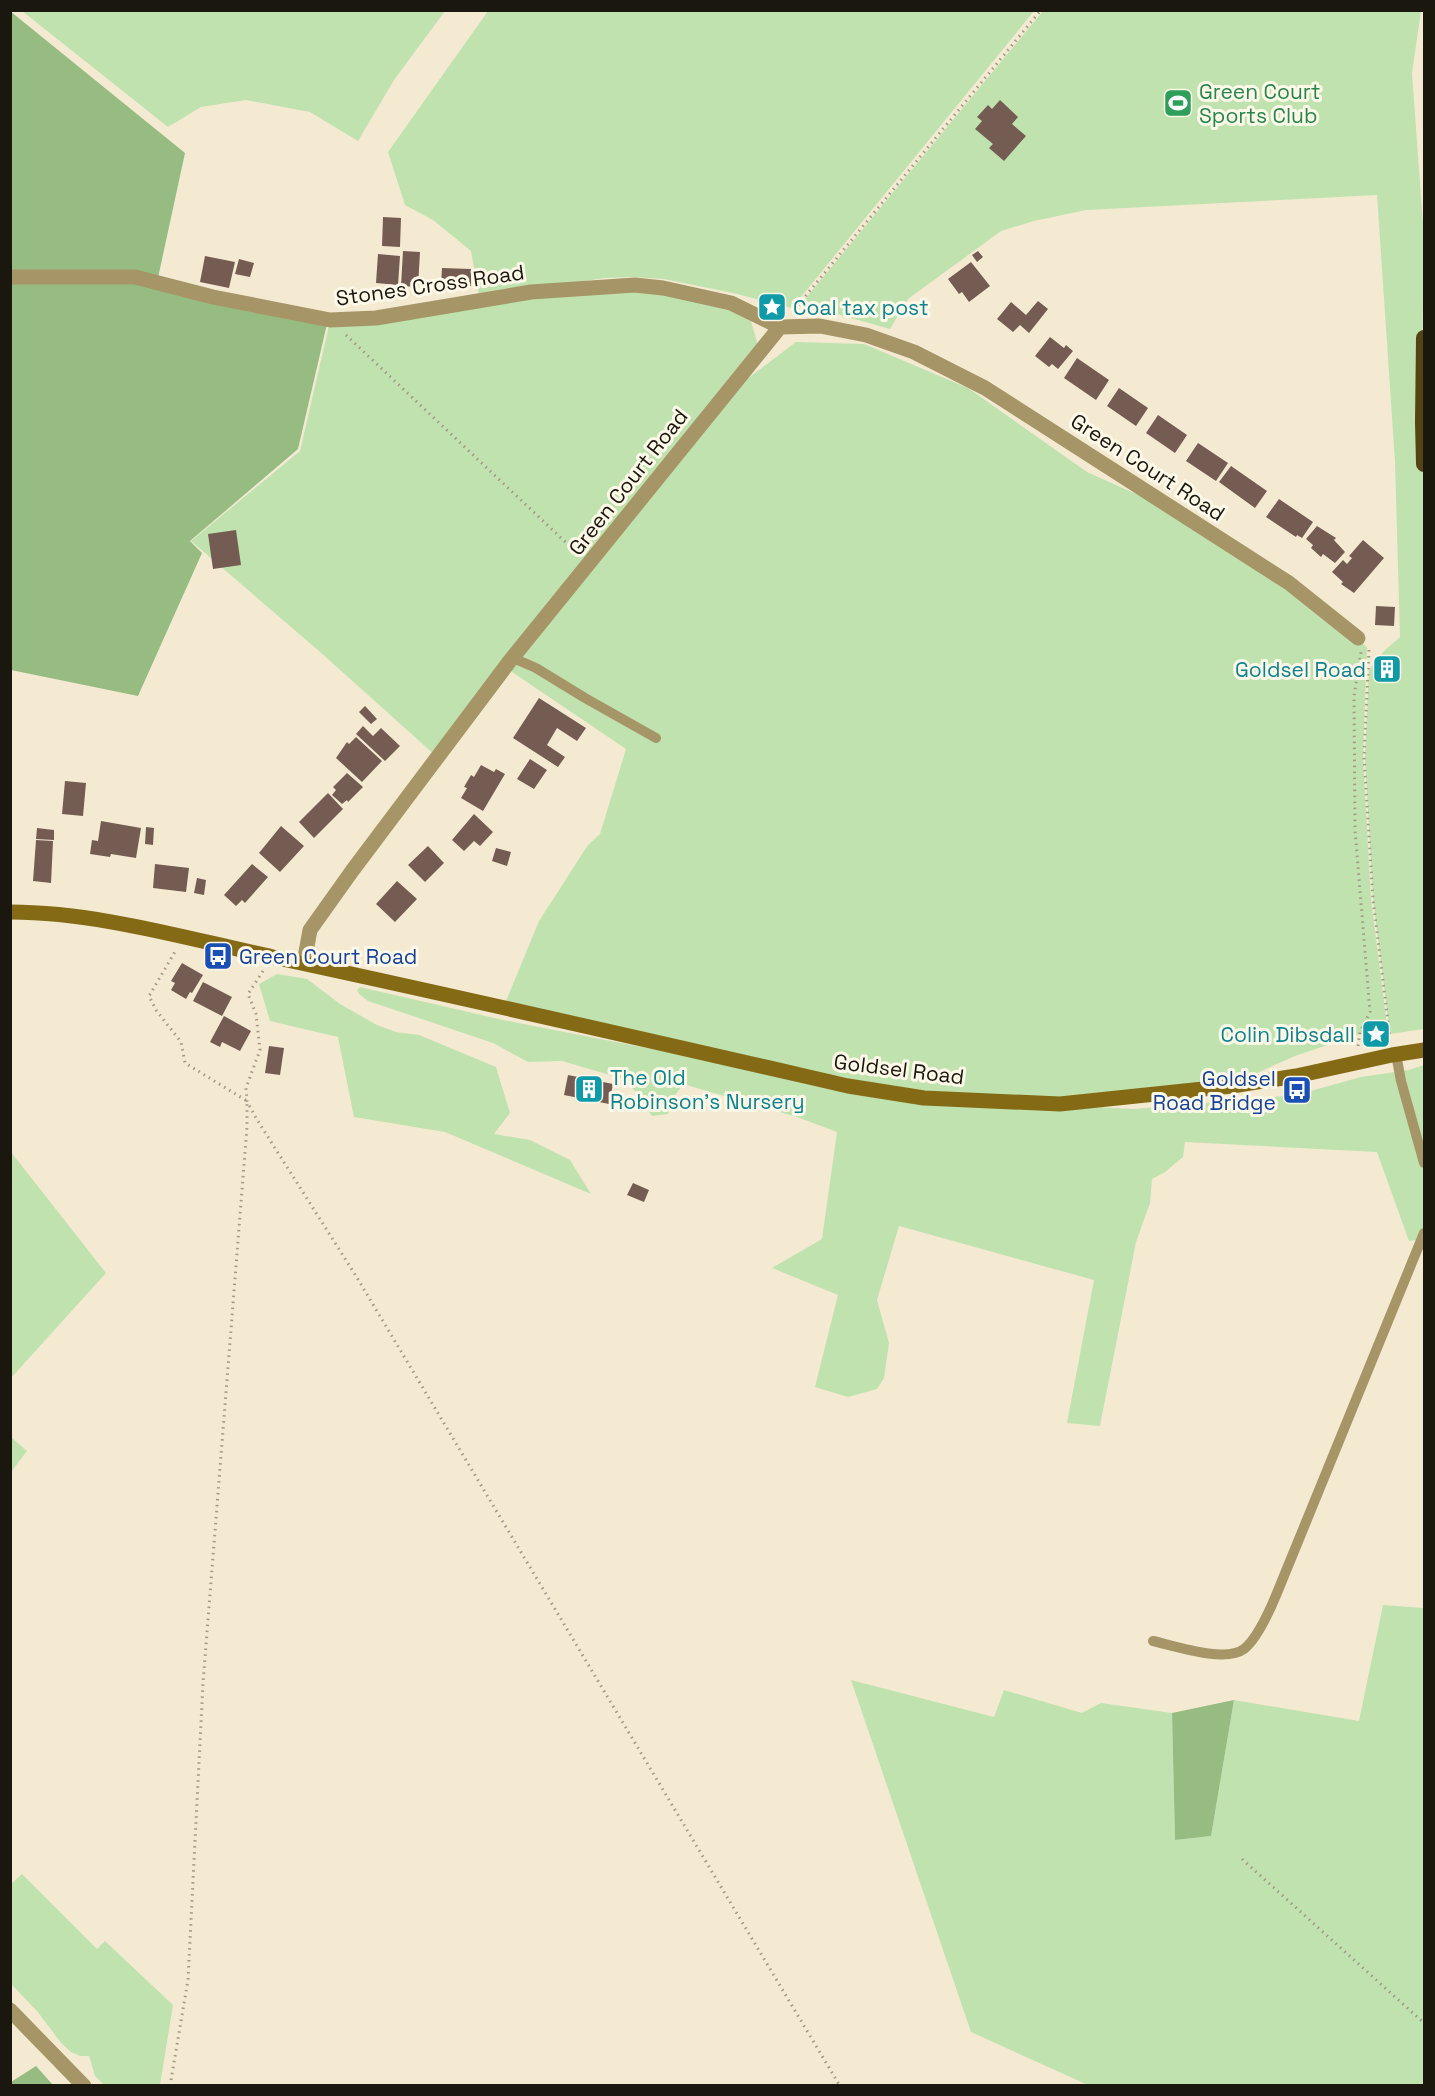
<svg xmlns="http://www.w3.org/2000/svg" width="1435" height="2096" viewBox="0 0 1435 2096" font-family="'Space Grotesk',sans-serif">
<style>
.green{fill:#c0e2af}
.forest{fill:#96bc82}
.building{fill:#745c53}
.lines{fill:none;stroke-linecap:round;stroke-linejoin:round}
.path{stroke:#a19987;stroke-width:3;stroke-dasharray:1.5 4.5;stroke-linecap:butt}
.service{stroke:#a69566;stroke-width:10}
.minor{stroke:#a69566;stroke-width:15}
.tertiary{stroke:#a69566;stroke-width:15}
.secondary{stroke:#856a16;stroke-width:15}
.trunk{stroke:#544414;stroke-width:16}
.labels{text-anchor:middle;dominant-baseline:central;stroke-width:6;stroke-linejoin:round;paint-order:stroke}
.leisure-label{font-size:21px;fill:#27864d;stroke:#fef8e9;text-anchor:start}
.street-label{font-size:21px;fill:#1a170e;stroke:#fef8e9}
.culture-label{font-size:21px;fill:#0d838f;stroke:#fef8e9;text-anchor:start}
.transit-label{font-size:21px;fill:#164399;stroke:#fef8e9;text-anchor:start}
</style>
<rect width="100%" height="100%" fill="#f4ead2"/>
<path class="green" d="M22,11H445L394,80L358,141L310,112L246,100L201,107L168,127Z
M488,11H1034L792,308L733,293L664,279L633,277L605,278L479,296L471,251L433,220L405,205L388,152Z
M1043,11H1421L1412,73L1424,238L1421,421L1424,477V1029L1390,1034L1373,899L1365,757L1369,670L1384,651L1400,637L1395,462L1377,195L1086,210L1034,221L1001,231L908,299L890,329L801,304Z
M635,287L749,314L759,349L436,756L319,651L191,541L300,451L330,321L532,295Z
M796,342L864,344L968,388L1087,472L1176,512L1288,584L1367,647L1363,757L1371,899L1387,1025L1295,1056L1232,1084L1060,1103L924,1095L504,1006L539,921L588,845L600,834L626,749L506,668L726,395Z
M277,974L307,979L340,1004L377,1025L396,1032L419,1035L496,1067L510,1113L494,1134L530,1140L570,1160L591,1194L445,1132L354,1117L338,1037L270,1021L259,984Z
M360,987L503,1020L848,1087L924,1099L1135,1109L1296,1095L1361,1077L1409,1070L1424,1065V1239L1409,1241L1377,1152L1185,1142L1183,1157L1165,1172L1152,1179L1150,1203L1136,1242L1100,1426L1067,1423L1094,1280L899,1226L877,1300L889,1343L884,1378L877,1389L848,1397L815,1387L838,1295L772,1268L822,1239L837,1132L797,1117L683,1084L674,1097L668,1114L652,1116L627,1080L562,1061L528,1062L493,1043L368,1001L359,994L357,990Z
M11,1152L106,1273L11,1378Z
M11,1437L27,1451L11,1472Z
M1383,1605L1424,1608V2085H1088L971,2032L851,1680L994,1717L1004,1690L1082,1713L1101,1703L1172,1713L1175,1840L1211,1836L1234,1700L1359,1721Z
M22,1874L97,1949L105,1941L173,2005L160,2085H104L95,2076L89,2056H80L71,2052L62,2044L37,2011L11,1984V1884Z"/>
<path class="forest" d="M10,11L185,153L156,287L327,324L298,449L190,541L202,553L138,696L11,670Z
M1234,1700L1211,1836L1175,1840L1172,1713Z
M36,2066L53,2085H11V2082Z"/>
<path class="building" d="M1000,100L1018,117L1012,124L1026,136L1004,161L989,148L993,144L975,129L982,121L977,117L988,105L992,109Z
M383,217L401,218L400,247L382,246Z
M403,251L420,252L418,287L401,286Z
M978,251L983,257L977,262L972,255Z
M378,254L400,256L398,285L376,283Z
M205,256L235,262L229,288L200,282Z
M239,259L254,263L250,277L235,274Z
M971,262L990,286L969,302L962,292L959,294L948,279Z
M442,268L471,269V286L441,285Z
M1038,301L1048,309L1029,333L1020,325L1013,332L997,319L1011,302L1026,315Z
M1050,337L1064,348L1066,345L1073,351L1058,369L1052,364L1049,367L1035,356Z
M1077,358L1109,380L1096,400L1064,378Z
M1119,388L1148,408L1136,426L1107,406Z
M1158,415L1187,435L1175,453L1146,433Z
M1198,443L1228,463L1216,481L1186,461Z
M1231,466L1267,491L1255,508L1219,482Z
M1279,499L1313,522L1302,538L1297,535L1296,537L1266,517Z
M1317,526L1336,538L1334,540L1345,552L1335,563L1323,554L1321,557L1311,548L1313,545L1306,539Z
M236,530L241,565L213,569L208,534Z
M1363,540L1384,558L1354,593L1341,584L1343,582L1332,572L1343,560L1347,564L1352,558L1349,556Z
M1376,606L1395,607L1394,626L1375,625Z
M1387,664L1392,670L1387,675L1381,669Z
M539,698L586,728L577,741L557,728L547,745L565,757L558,767L513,738Z
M365,706L377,719L371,724L359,712Z
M363,726L373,736L381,728L400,746L385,761L356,734Z
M356,737L382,761L362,782L336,758L347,742L349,744Z
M530,759L547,770L534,789L517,779Z
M481,765L494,772L496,769L505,774L483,811L461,798L467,788L464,787L471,775L474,777Z
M347,773L363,787L348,802L347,800L342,804L332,795L336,790L333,787Z
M65,781L86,783L83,816L62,814Z
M328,793L343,809L314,838L299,822Z
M474,814L493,832L480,846L474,841L464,851L452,840Z
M101,821L141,828L136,858L111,854L110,857L90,854L92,840L98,841Z
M281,826L304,846L280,872L259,853Z
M146,827L154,828L153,845L145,844Z
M37,828L54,830V840L36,839Z
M36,840L53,841L51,883L33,881Z
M428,846L444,863L425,882L408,865Z
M496,848L511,852L507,866L492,861Z
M155,864L189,868L186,892L153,888Z
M252,864L268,877L245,903L242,900L236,906L224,895Z
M197,878L206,880L204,895L194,893Z
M397,881L417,899L395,922L376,904Z
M182,963L203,975L192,993L190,992L186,999L171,990L175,983L171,981Z
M203,982L232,997L222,1016L193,1001Z
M224,1016L251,1031L240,1051L222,1042L220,1047L210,1042Z
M269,1046L284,1048L280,1075L265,1073Z
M568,1075L613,1084L609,1104L564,1095Z
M633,1183L649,1190L644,1202L627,1195Z"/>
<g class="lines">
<path class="path" d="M794,310L1041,10
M346,335L577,553
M1369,650L1364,757L1373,899L1390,1038
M263,971L248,994L256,1014L260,1050L246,1088L247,1101L256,1118L356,1276L840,2086
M1358,1046L1360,1032L1370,1012L1355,830L1354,696L1361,652
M1242,1859L1424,2023
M170,2086L188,1980L203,1683L247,1127V1101L185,1063L181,1042L156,1010L149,996L176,950"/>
<path class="service" d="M513,658L536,668L585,698L656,738
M1396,1054L1401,1081L1424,1163
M1153,1641C1175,1646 1225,1663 1244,1649C1258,1638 1270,1610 1277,1593L1424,1233"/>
<path class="minor" d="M10,277H135L213,297L330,320L376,318L531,292L635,285L663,288L731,303L780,327L820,326L866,335L914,352L985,388L1289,583L1358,638
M304,963L310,930L352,871L509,662L780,327"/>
<path class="tertiary" d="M10,2010L84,2086"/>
<path class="secondary" d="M10,912C97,912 189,939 273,957C465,998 656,1042 848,1086L924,1098L1060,1104L1232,1086L1296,1076L1392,1055L1424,1050"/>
<path class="trunk" d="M1424,338L1423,422L1424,464"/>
</g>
<defs>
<g id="stadium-square" transform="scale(1.5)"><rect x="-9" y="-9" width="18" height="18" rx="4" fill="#2e9e5b" stroke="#fef8e9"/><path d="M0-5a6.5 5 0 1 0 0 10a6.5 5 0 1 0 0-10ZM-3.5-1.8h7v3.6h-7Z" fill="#fff"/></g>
<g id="sight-square" transform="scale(1.5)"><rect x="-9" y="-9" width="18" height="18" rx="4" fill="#0f9aa8" stroke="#fef8e9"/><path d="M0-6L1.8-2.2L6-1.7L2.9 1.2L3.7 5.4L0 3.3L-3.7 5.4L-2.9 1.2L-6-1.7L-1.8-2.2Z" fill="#fff"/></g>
<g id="building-square" transform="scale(1.5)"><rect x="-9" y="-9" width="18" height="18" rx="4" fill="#0f9aa8" stroke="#fef8e9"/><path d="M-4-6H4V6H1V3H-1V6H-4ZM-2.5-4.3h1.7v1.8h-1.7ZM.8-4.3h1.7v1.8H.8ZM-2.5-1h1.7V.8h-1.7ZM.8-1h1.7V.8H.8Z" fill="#fff"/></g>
<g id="bus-square" transform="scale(1.5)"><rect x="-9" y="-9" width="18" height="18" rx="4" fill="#1a4fb4" stroke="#fef8e9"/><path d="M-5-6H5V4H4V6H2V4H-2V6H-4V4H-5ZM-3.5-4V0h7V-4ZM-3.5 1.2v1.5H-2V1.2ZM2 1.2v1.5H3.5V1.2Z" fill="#fff"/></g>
</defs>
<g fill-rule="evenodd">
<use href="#stadium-square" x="1178" y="103"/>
<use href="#sight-square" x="772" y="307"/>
<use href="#building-square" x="1387" y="669"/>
<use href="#bus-square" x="218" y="956"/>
<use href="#sight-square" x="1376" y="1034"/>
<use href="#building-square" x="589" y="1089"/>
<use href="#bus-square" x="1297" y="1090"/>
</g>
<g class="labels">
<g class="leisure-label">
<text x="1199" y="91">Green Court<tspan x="1199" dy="24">Sports Club</tspan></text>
</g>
<g class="street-label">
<text transform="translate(430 285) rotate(-8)">Stones Cross Road</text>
<text transform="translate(1148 467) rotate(33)">Green Court Road</text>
<text transform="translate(628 482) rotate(-52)">Green Court Road</text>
<text transform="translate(899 1069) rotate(7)">Goldsel Road</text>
</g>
<g class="culture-label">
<text x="793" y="307">Coal tax post</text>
<text x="1366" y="669" text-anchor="end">Goldsel Road</text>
<text x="1355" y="1034" text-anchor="end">Colin Dibsdall</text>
<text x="610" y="1077">The Old<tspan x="610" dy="24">Robinson's Nursery</tspan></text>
</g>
<g class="transit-label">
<text x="239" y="956">Green Court Road</text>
<text x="1276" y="1078" text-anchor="end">Goldsel<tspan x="1276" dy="24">Road Bridge</tspan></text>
</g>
</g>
<rect width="1435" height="2096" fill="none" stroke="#1a170e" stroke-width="24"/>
</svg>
